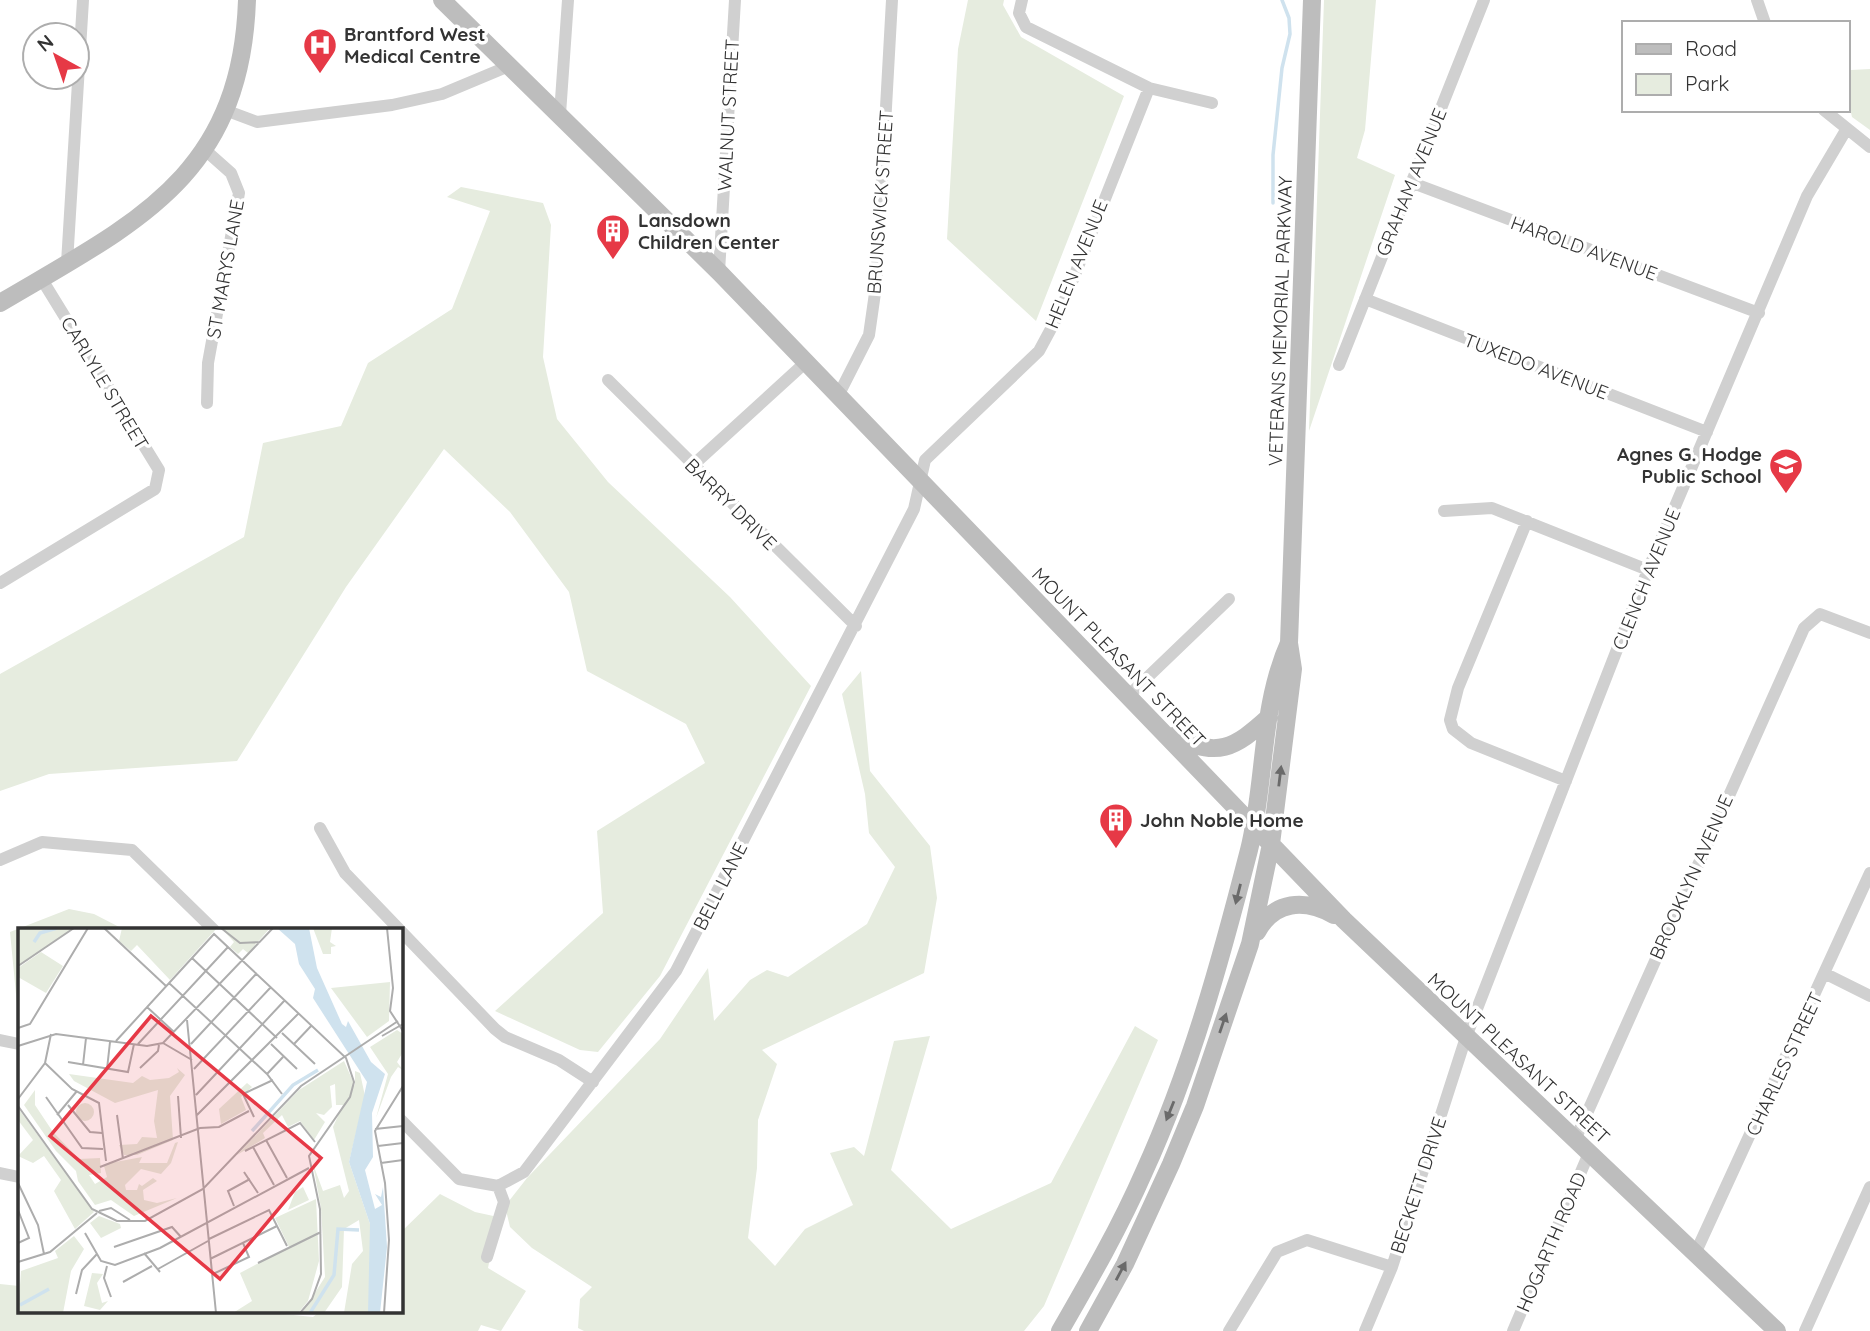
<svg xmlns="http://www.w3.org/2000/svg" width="1870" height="1331" viewBox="0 0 1870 1331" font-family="Quicksand,sans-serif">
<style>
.green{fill:#e6ecdf}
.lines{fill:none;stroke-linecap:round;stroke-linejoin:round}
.stream{stroke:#cfe2ee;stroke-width:3.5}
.minor{stroke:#d0d0d0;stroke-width:12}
.secondary{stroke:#bdbdbd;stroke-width:18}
.oneway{fill:#6a6a6a}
.labels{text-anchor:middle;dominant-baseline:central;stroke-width:7;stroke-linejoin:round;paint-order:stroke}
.poi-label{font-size:19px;font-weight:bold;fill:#333;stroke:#fff;text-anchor:start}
.street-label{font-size:19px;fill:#333;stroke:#fff}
.inset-river{fill:none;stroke:#cfe2ee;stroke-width:3.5}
.inset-road{fill:none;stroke:#adadad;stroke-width:2}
.view{fill:#e63946;fill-opacity:0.15;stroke:#e63946;stroke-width:3.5}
.inset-edge{fill:none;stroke:#333;stroke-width:3.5}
</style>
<rect width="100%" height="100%" fill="#fff"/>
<path class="green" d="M968,0H1004L1003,5L1021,37L1124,96L1036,321L947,239L958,49Z
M1324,0H1376L1365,130L1357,158L1395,175L1309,431Z
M1870,69V130L1852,117C1849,102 1843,84 1851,70Z
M461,187L543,203L551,225L543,357L557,419L608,482L730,597L811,686L660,976L598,1052L580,1050L495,1011L603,913L597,831L705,763L686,724L587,671L569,592L510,512L444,449L346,587L237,761L49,774L0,791V674L244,537L263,443L341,426L368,363L452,309L490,211L447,197Z
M861,671L870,771L930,846L937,898L924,973L762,1050L777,1064L758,1120L757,1168L748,1238L775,1266L805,1229L853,1205L830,1153L854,1147L864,1156L894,1041L930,1036L891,1170L951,1229L1051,1183L1135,1026L1158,1040L1044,1306L1024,1331H584L578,1328L580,1299L592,1287L532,1248L510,1227L505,1206L527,1178L660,1039L708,968L714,1021L750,980L767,970L788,977L867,924L895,867L869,833L865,794L842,694Z
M69,909L94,914L125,930H19V1025L10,932Z
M440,1194L475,1212L498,1217L488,1268L526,1291L501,1331L481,1325L478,1331H0V1284L19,1286V1312H264L313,1317L319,1312H401V1232Z"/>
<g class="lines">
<path class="stream" d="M1273,203V155L1282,68L1290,34L1289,18L1282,0"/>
<path class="minor" d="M1022,0L1019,13L1026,27L1149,88L1212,103
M1757,0L1765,23
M225,110L257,122L392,105L442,94L509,66
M1824,110L1870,147
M560,114L568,0
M204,149L231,173L239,193L208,363L207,403
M1410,182L1759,313
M67,263L83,0
M719,272L735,0
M1365,299L1707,432
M1339,365L1484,0
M608,380L856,626
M838,396L869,335L876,286L892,0
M692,466L806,362
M1444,511L1492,508L1648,570
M1527,521L1458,688L1450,720L1453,729L1471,743L1566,781
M0,583L155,489L159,470L41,278
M1128,696L1229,599
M320,828L345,873L495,1029L505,1037L559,1060L593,1082
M0,860L42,842L132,850L214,930
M1826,974L1870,996
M0,1040L19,1044
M401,1120L459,1179L498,1186
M1575,1140L1804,628L1820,614L1870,633
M0,1173L19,1177
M498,1186L524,1172L676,971L914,509L925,460L1039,351L1060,312L1149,88
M1695,1254L1870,873
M487,1257L504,1202L498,1186
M1229,1331L1277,1252L1307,1240L1392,1267
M1365,1331L1392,1267L1466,1037L1648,570L1807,196L1846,130
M1513,1331L1589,1153
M1805,1331L1870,1187"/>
<path class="secondary" d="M442,0L719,272L1344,920L1777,1331
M0,303C135,223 241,177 247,0
M1173,736C1217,759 1235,748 1269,717
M1257,932C1274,900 1305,899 1334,915
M1060,1331C1090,1279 1120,1227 1144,1172C1191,1069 1221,959 1249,850C1266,782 1260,708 1289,643
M1088,1331L1125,1264L1171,1164L1195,1106L1250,944L1271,844L1293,669L1289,643L1312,0"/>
</g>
<defs><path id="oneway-solid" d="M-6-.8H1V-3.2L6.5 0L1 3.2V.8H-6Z" transform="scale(1.75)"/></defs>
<g class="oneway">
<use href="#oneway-solid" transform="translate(1280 776) rotate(-83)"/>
<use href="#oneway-solid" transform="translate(1238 894) rotate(104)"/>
<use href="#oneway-solid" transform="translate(1223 1023) rotate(-71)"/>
<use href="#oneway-solid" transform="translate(1170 1111) rotate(112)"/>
<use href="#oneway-solid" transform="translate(1121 1271) rotate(-62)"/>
</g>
<defs>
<g id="hospital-pin" transform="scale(1.75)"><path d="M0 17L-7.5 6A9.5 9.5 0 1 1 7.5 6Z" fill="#e63946" stroke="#fff"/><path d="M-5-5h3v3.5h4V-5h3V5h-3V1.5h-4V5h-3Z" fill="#fff"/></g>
<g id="building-pin" transform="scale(1.75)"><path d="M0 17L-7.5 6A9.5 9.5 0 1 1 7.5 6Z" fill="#e63946" stroke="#fff"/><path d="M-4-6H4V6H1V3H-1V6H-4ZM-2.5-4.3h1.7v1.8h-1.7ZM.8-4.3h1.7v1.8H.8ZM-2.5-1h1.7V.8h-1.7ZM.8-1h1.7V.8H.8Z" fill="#fff"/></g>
<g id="school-pin" transform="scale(1.75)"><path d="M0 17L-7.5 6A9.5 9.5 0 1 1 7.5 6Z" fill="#e63946" stroke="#fff"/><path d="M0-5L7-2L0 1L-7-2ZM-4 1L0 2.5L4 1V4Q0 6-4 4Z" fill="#fff"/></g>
</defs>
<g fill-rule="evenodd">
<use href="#hospital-pin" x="320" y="45"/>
<use href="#building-pin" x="613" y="231"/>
<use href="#school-pin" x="1786" y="465"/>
<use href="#building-pin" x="1116" y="820"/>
</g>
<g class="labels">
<g class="poi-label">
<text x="344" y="34">Brantford West<tspan x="344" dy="22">Medical Centre</tspan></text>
<text x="638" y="220">Lansdown<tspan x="638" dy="22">Children Center</tspan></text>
<text x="1762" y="454" text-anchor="end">Agnes G. Hodge<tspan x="1762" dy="22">Public School</tspan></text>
<text x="1140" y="820">John Noble Home</text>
</g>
<g class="street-label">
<text transform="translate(728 115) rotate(-87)">WALNUT STREET</text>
<text transform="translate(1411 182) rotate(-68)">GRAHAM AVENUE</text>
<text transform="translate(880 202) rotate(-86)">BRUNSWICK STREET</text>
<text transform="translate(1584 248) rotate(20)">HAROLD AVENUE</text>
<text transform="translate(1076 264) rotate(-68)">HELEN AVENUE</text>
<text transform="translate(225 269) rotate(-80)">ST MARYS LANE</text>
<text transform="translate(1280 321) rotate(-88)">VETERANS MEMORIAL PARKWAY</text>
<text transform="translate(1536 366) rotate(21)">TUXEDO AVENUE</text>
<text transform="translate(105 383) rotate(59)">CARLYLE STREET</text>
<text transform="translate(731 504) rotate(45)">BARRY DRIVE</text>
<text transform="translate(1646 579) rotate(-68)">CLENCH AVENUE</text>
<text transform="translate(1119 657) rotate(46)">MOUNT PLEASANT STREET</text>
<text transform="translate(1691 877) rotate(-66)">BROOKLYN AVENUE</text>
<text transform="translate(720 886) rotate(-63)">BELL LANE</text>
<text transform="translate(1519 1058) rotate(43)">MOUNT PLEASANT STREET</text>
<text transform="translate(1784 1064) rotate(-65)">CHARLES STREET</text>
<text transform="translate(1418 1185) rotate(-72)">BECKETT DRIVE</text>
<text transform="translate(1551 1242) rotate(-67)">HOGARTH ROAD</text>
</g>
</g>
<g transform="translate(18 928)">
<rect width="385" height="385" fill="#fff"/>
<path d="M0,0H56L0,39ZM104,0H199L152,52L119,17L113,23L101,13ZM203,0H252L230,25L225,21L220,26L212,19L216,14ZM295,0H314L312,14L318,18L313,19V26H305ZM23,24L45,38L28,65L0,49V40ZM372,54L371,93L349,109L313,60ZM379,102L385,106V124L379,134L385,142L380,139L373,149L358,190L370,146L352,119ZM326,133L337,158V143L342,145L347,168L331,234L352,296V378L350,385H326L334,336L345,323L341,292L326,301L324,359L306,385H284L307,349L303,280L295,236L305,263L322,257L326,270L331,263L315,199L325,177H318L317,156L312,158L314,179L306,187L298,185L307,194L296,212L282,193L270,199L264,187L245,205L247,210L219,227L281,162ZM159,140L167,147L152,168L155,212L119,227H106L101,217L119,216L124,209L139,210L136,193L140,162L97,175L56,153L51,146L115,155L124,148L132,152L151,150L161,144ZM229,155L234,159L223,169L228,182L203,196L201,181ZM17,162V177L35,204L61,231L82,230L83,245L71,247L77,256L89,249L86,238L92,235L124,229L121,235H149L157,215L160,214L153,235L143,246L123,241L107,257L108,262H119L121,256L124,258L135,250L139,253L125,262L126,272L139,275L159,270L116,288L93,272L77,277L60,253L58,243L38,223L6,177ZM58 184a9 9 0 1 1 18 0a9 9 0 1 1-18 0ZM0,180L76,284L57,301L36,263L43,252L26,228L15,235L0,228L15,212L0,192ZM285,259L291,272L270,282L277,264ZM298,271L301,333L290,373L280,385H215L234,373L222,345L271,319L257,290ZM81,288L102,296L103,300L83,310L72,295ZM56,308L66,321L53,343L45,385H0L3,343L40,330L37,323ZM74,345L85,346L79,355L84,375L90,373L82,382L66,378Z" fill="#e6ecdf"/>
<path d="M259,0H291L299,40L324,96L328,99L330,93L353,134L367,146L354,185L355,229L347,242L357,281L364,277L357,266L363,269L365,259L369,319L362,385H350L352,296L331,234L349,154L295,70L297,61L281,36L277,16Z" fill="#cfe2ee"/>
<path class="inset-river" d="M16,14L22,5L39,0M234,203L275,157L300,142M2,377L31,361M292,385L316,347L320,301L341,302"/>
<path class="inset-road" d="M86,0L148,58M203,0L222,15L242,14M369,0L375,60L372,83L385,103M174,30L259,110M0,38L56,0M151,55L249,146L264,166M129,79L156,104M169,92L198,385M0,100L12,96L70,0M264,105L297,136M364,108L385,96M98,113L196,6L328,130L336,154L332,169L291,228L302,281L303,346L294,371L282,385M145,115L174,132M120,116L210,19M173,116L239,45M253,116L279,141M276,116L294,97M0,118L38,106L129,118L145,115L255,0M50,134L110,144L116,116M27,135L54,161L81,175L88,233M65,137L68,110M122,140L140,123L141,117M89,141L92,114M176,141L253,59M249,146L265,129M178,167L267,72M160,168L163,210M28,169L64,220L85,221M0,171L27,135L33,106M50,177L72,204L84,205M0,178L74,281L99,293H127L185,261L283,158L380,93M39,187L59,163M99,187L105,231M179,187L281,85M236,189L225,166L255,152M357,201L385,198M248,212L269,250M360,218L385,215M235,219L256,257M227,223L282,195L297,214M363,235L385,232M82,239L182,200L201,199L231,183M226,244L240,265M0,255L20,297L26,326M216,278L210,263L232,251M0,282L11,310L0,315M81,283L93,280L112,292M67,305L83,333L97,337L142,320L291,240M191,311L251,282L269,318M96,319L154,299L163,309M126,325L142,344M192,331L259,298M0,334L32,324L79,285M240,335L303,304M89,338L86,350L93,369M140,341L190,313M195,346L231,329L225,315M105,354L134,338M58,366L64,342L79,326M366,385L371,312L367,255L357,203L385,158"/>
<path class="view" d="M133,88L303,230L202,351L32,208Z"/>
<rect width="385" height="385" class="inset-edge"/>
</g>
<rect x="1622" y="21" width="228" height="91" fill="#ffffff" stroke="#adadad" stroke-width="2"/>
<rect x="1636" y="44" width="35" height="10" fill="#bdbdbd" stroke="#adadad" stroke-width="2"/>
<text x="1685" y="56" font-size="21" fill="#333333">Road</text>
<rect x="1636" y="74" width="35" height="21" fill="#e6ecdf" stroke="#adadad" stroke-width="2"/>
<text x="1685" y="91" font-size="21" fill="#333333">Park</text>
<g transform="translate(56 56) rotate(320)"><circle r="33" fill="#ffffff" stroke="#adadad" stroke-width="2"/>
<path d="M0-5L12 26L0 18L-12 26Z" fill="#e63946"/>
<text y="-10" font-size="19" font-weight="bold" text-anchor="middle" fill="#333333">N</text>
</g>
</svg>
